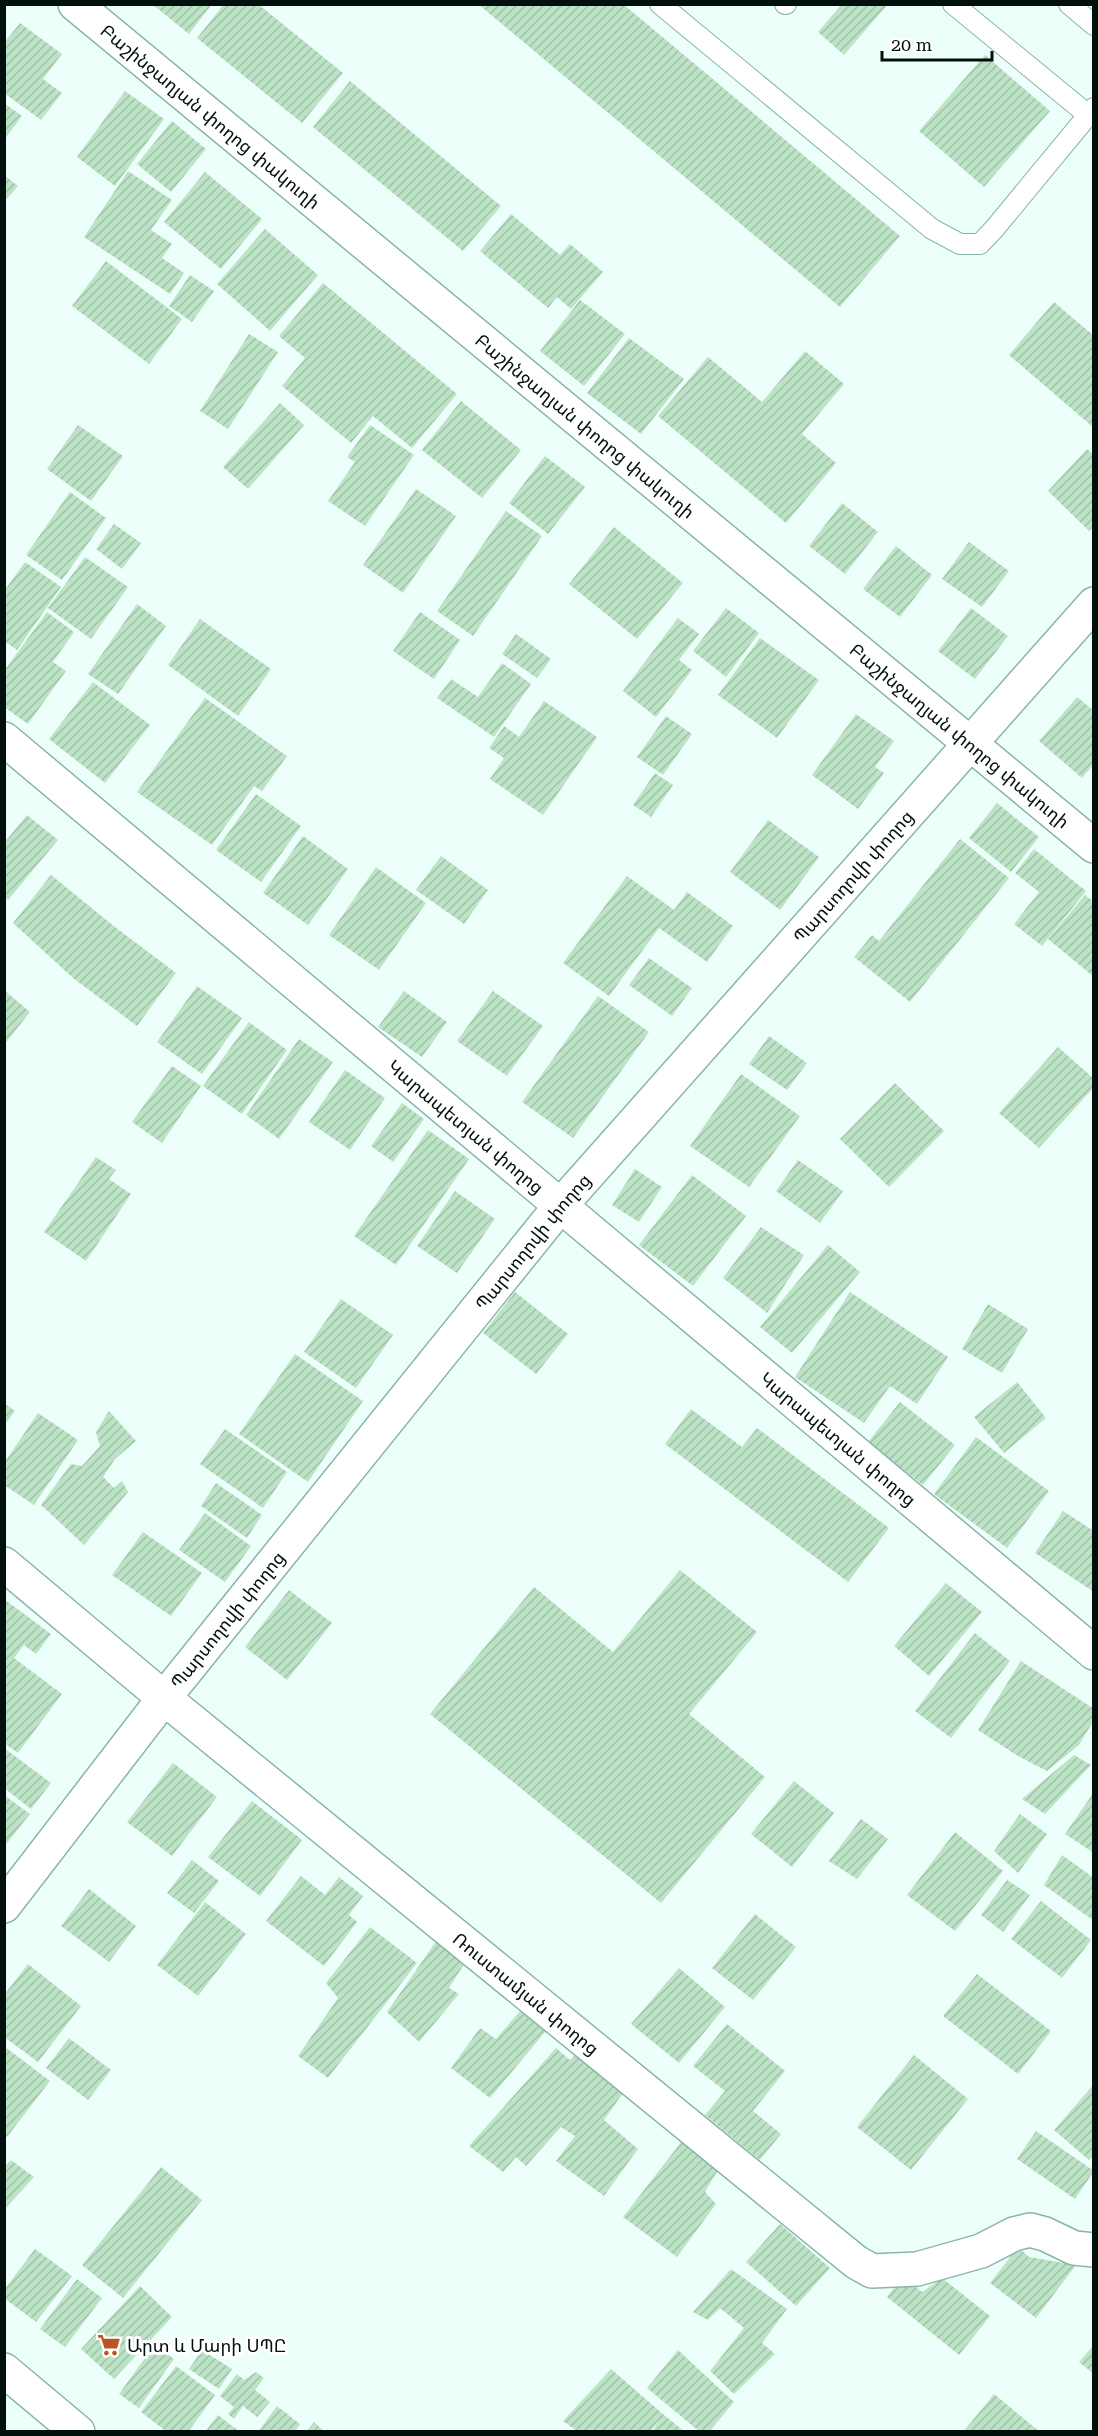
<svg xmlns="http://www.w3.org/2000/svg" width="1098" height="2436" viewBox="0 0 1098 2436" font-family="'Roboto Serif','Noto Sans Armenian',serif">
<style>
.building{fill:url(#building-hatch)}
.lines{fill:none;stroke-linecap:round;stroke-linejoin:round}
.service-casing{stroke:#89b5ab;stroke-width:22}
.minor-casing{stroke:#89b5ab;stroke-width:36}
.secondary-casing{stroke:#89b5ab;stroke-width:36}
.service{stroke:#fff;stroke-width:20}
.minor{stroke:#fff;stroke-width:33}
.secondary{stroke:#fff;stroke-width:33}
.labels{text-anchor:middle;dominant-baseline:central;stroke-width:6;stroke-linejoin:round;paint-order:stroke}
.street-label{font-size:18px;fill:#02100d;stroke:#fff}
.poi-label{font-size:18px;fill:#02100d;stroke:#fff;text-anchor:start}
</style>
<defs>
<pattern id="building-hatch" width="6" height="6" patternUnits="userSpaceOnUse" patternTransform="scale(1.5)"><rect width="6" height="6" fill="#bce3c5"/><path d="M-1 1l2-2M0 6l6-6M5 7l2-2" fill="none" stroke="#a0c2a8"/></pattern>
</defs>
<rect width="100%" height="100%" fill="#edfffa"/>
<path class="building" d="M152,4H212L189,34Z
M224,4H258L343,73L302,123L197,38Z
M478,4H623L900,236L840,307Z
M842,4H888L844,55L818,32Z
M20,23L62,54L43,79L62,93L41,120L4,93V43Z
M985,55L1050,111L984,187L919,131Z
M350,81L501,206L463,251L313,127Z
M125,91L164,119L115,186L77,157Z
M4,103L22,116L4,140Z
M172,121L206,149L171,192L137,164Z
M128,171L172,200L151,230L172,244L162,258L184,273L170,294L84,237Z
M205,172L262,219L221,269L164,222Z
M4,175L18,186L4,202Z
M511,214L560,255L570,244L603,272L571,309L557,297L548,308L480,251Z
M265,229L318,275L270,331L217,284Z
M106,261L182,319L149,364L72,306Z
M190,275L214,291L192,322L169,306Z
M323,283L457,394L412,448L373,416L351,443L282,386L305,358L279,336Z
M580,300L625,334L584,386L540,351Z
M1054,302L1094,336V428L1009,355Z
M249,334L278,352L228,429L200,411Z
M629,338L684,379L641,434L587,393Z
M805,351L844,384L802,434L836,463L786,523L658,416L708,357L762,402Z
M461,401L521,450L482,498L422,450Z
M280,403L304,425L248,489L223,467Z
M78,425L123,456L91,501L47,469Z
M370,425L414,455L365,526L328,501L355,462L347,457Z
M1087,449L1094,455V526L1089,531L1048,491Z
M545,456L585,487L548,534L509,503Z
M416,489L456,516L403,593L363,565Z
M70,492L106,518L62,580L26,555Z
M842,503L878,532L845,574L809,546Z
M506,511L542,536L473,636L437,611Z
M114,524L141,543L122,569L96,549Z
M614,527L683,583L637,639L569,584Z
M969,542L1009,571L982,607L942,579Z
M896,546L932,575L900,617L863,589Z
M85,557L128,587L91,639L48,608Z
M25,562L61,587L17,650L4,641V591Z
M137,604L166,626L118,694L88,674Z
M726,608L759,633L726,677L693,651Z
M971,608L1008,636L975,679L938,651Z
M47,612L74,632L53,662L66,671L28,724L4,707V671Z
M420,612L460,640L434,679L393,651Z
M678,618L699,634L679,660L692,670L656,717L623,691Z
M200,619L271,669L238,716L168,665Z
M516,634L551,659L537,678L502,654Z
M760,638L819,680L777,738L718,695Z
M502,663L531,684L494,737L437,698L451,679L478,697Z
M93,682L150,725L105,783L49,739Z
M1077,697L1094,711V764L1082,778L1039,741Z
M205,698L287,756L262,791L254,786L212,845L137,792Z
M544,701L597,737L543,815L490,779L504,758L489,748L504,726L519,737Z
M856,714L894,741L875,767L884,773L858,809L812,775Z
M666,716L692,734L663,775L637,757Z
M655,773L673,785L651,817L633,805Z
M256,794L301,826L261,882L216,850Z
M997,803L1039,837L1011,872L969,838Z
M27,815L58,840L8,900L4,897V843Z
M768,820L819,857L780,910L730,872Z
M303,836L348,869L308,925L263,893Z
M960,839L1009,878L910,1002L854,957L872,935L879,941Z
M1034,849L1086,891L1042,946L1014,924L1039,892L1015,873Z
M441,856L488,890L464,924L416,890Z
M376,867L426,903L379,970L329,935Z
M51,875L115,927L176,973L137,1026L73,978L13,923Z
M627,876L674,910L687,892L733,926L707,962L659,928L609,996L563,963Z
M1085,895L1094,902V977L1048,939Z
M649,958L692,988L672,1016L629,985Z
M197,986L242,1018L202,1074L157,1042Z
M4,990L30,1012L4,1045Z
M404,991L447,1022L422,1057L378,1027Z
M493,991L543,1026L507,1076L457,1041Z
M598,996L649,1032L573,1138L522,1102Z
M249,1022L287,1050L242,1114L203,1086Z
M769,1036L807,1063L787,1090L749,1064Z
M299,1039L333,1062L279,1139L246,1115Z
M1058,1047L1094,1079V1087L1039,1148L999,1113Z
M172,1066L201,1086L162,1143L132,1122Z
M345,1070L385,1098L350,1150L309,1122Z
M741,1074L800,1116L749,1187L690,1146Z
M895,1083L944,1131L889,1187L840,1139Z
M402,1103L424,1119L393,1162L371,1146Z
M428,1130L469,1159L396,1265L354,1236Z
M96,1157L116,1170L109,1179L131,1194L86,1261L44,1232Z
M798,1160L843,1191L820,1223L776,1191Z
M635,1169L662,1187L639,1222L612,1205Z
M692,1175L746,1216L693,1286L639,1245Z
M455,1191L495,1219L457,1273L417,1246Z
M761,1227L804,1255L767,1313L723,1278Z
M828,1245L860,1272L792,1353L760,1327Z
M515,1292L568,1334L536,1374L483,1333Z
M850,1292L948,1357L917,1404L890,1386L864,1423L795,1377Z
M341,1299L393,1335L356,1388L304,1352Z
M988,1304L1028,1329L1002,1373L962,1349Z
M295,1354L363,1401L308,1482L239,1434Z
M1017,1382L1046,1418L1004,1453L974,1417Z
M900,1402L955,1445L923,1485L868,1442Z
M4,1403L15,1411L4,1426Z
M691,1409L742,1447L757,1428L889,1528L848,1582L665,1444Z
M109,1411L136,1441L115,1459L103,1477L114,1488L122,1481L128,1492L84,1545L41,1505L71,1464L82,1466L100,1446L96,1432Z
M38,1413L78,1440L34,1505L4,1485V1463Z
M225,1429L287,1472L263,1508L200,1464Z
M976,1437L1049,1491L1007,1548L934,1494Z
M216,1483L262,1515L247,1538L201,1506Z
M1063,1511L1094,1531V1592L1035,1553Z
M205,1513L251,1546L225,1582L179,1550Z
M143,1532L202,1573L171,1616L112,1575Z
M680,1570L757,1632L689,1714L765,1777L661,1903L430,1714L534,1587L613,1652Z
M946,1583L982,1612L929,1676L894,1646Z
M289,1590L332,1623L287,1680L245,1647Z
M4,1599L51,1634L36,1654L24,1645L14,1658L62,1694L18,1753L4,1743Z
M975,1633L1010,1661L951,1738L915,1711Z
M1021,1661L1094,1709V1720L1079,1745L1047,1771L1018,1756L978,1730Z
M4,1748L51,1783L31,1809L4,1788Z
M1074,1755L1091,1765L1045,1814L1022,1799Z
M173,1763L217,1797L172,1856L127,1822Z
M794,1781L834,1813L792,1867L751,1834Z
M1094,1792V1853L1065,1834Z
M4,1795L30,1814L4,1847Z
M252,1801L302,1840L260,1896L208,1857Z
M1020,1814L1047,1834L1018,1873L994,1851Z
M861,1819L888,1839L857,1879L829,1861Z
M955,1832L1003,1871L955,1931L907,1895Z
M1062,1855L1094,1878V1921L1044,1885Z
M192,1860L219,1881L194,1913L167,1893Z
M301,1876L325,1895L339,1877L363,1896L349,1915L357,1922L324,1966L266,1921Z
M1007,1880L1030,1895L1003,1932L981,1915Z
M89,1889L136,1926L109,1962L61,1926Z
M1041,1901L1091,1940L1062,1978L1011,1939Z
M205,1902L246,1934L198,1996L157,1965Z
M755,1914L796,1947L753,2000L712,1968Z
M370,1927L417,1963L328,2078L298,2056L338,1998L326,1983Z
M437,1940L465,1963L449,1988L459,1994L419,2042L387,2012Z
M28,1964L81,2006L38,2062L4,2037V1995Z
M679,1968L725,2007L679,2063L631,2024Z
M977,1974L1051,2031L1018,2074L943,2016Z
M526,2004L551,2025L490,2098L451,2068L480,2028L496,2039Z
M727,2024L785,2071L753,2111L781,2134L760,2160L705,2115L725,2091L693,2066Z
M69,2038L111,2070L88,2100L46,2068Z
M4,2046L50,2081L7,2137L4,2135Z
M581,2047L630,2083L604,2120L638,2149L604,2196L556,2161L575,2136L561,2127L526,2166L516,2157L503,2172L469,2146L556,2048L570,2060Z
M914,2055L968,2099L911,2170L857,2127Z
M1094,2084V2154L1089,2160L1054,2130Z
M1036,2131L1094,2171L1075,2199L1017,2159Z
M682,2141L718,2170L705,2192L716,2204L677,2257L623,2217Z
M11,2160L34,2177L4,2210V2167Z
M161,2167L202,2200L123,2298L82,2265Z
M780,2224L830,2268L796,2306L746,2262Z
M1018,2247L1029,2257L1076,2265L1036,2318L990,2283Z
M35,2249L72,2276L36,2322L4,2298V2290Z
M731,2269L787,2309L762,2343L775,2354L734,2394L710,2371L744,2328L720,2308L708,2320L693,2312Z
M903,2276L922,2292L942,2278L990,2316L959,2355L887,2297Z
M77,2279L102,2298L65,2347L40,2329Z
M140,2286L172,2317L114,2379L81,2349Z
M155,2344L174,2359L139,2408L119,2394Z
M1094,2345V2374L1079,2362Z
M202,2350L232,2369L219,2389L189,2369Z
M678,2350L734,2402L709,2432H700L647,2388Z
M176,2366L215,2395L188,2432H167L141,2412Z
M611,2369L664,2415L685,2432H652L660,2419L650,2432H578L563,2421Z
M256,2372L264,2378L255,2390L270,2402L257,2417L243,2406L234,2419L228,2414L234,2407L220,2396L237,2374L244,2380Z
M994,2394L1040,2432H963Z
M277,2406L300,2424L295,2432H258Z
M218,2415L240,2432H205Z
M314,2422L325,2432H306Z"/>
<g class="lines">
<g class="service-casing">
<path id="service" d="M660,4L932,229L960,244H980L995,228L1094,108
M785,4H786
M953,4L1087,114
M1069,4L1094,25"/>
</g>
<g class="minor-casing">
<g id="minor">
<path id="s1" d="M75,4L1094,846"/>
<path id="s2" d="M4,739L1094,1653"/>
<path id="s3" d="M4,1564L164,1698L856,2262L872,2271L917,2269L981,2251L1014,2234L1030,2230L1045,2234L1074,2248L1094,2250"/>
<path id="s4" d="M4,1906L164,1698L561,1205L1094,604"/>
</g>
</g>
<g class="secondary-casing">
<path id="secondary" d="M4,2370L78,2432"/>
</g>
<use href="#service" class="service"/>
<use href="#minor" class="minor"/>
<use href="#secondary" class="secondary"/>
</g>
<defs>
<g id="supermarket-bare" transform="scale(1.8)"><path d="M-6-5.5h2.5l.6 2H6L4.5 2H-2.5L-4.4-4H-6ZM-1.5 3.2a1.3 1.3 0 1 0 .1 0ZM3 3.2a1.3 1.3 0 1 0 .1 0Z" fill="#b95523" stroke="#fff" stroke-width="2.5" paint-order="stroke"/></g>
</defs>
<g fill-rule="evenodd">
<use href="#supermarket-bare" x="109" y="2345"/>
</g>
<g class="labels">
<g class="street-label">
<text stroke="none"><textPath href="#s1" startOffset="176">Բաշինջաղյան փողոց փակուղի</textPath></text>
<text stroke="none"><textPath href="#s1" startOffset="662">Բաշինջաղյան փողոց փակուղի</textPath></text>
<text stroke="none"><textPath href="#s1" startOffset="1148">Բաշինջաղյան փողոց փակուղի</textPath></text>
<text stroke="none"><textPath href="#s4" startOffset="1335">Պարսողովի փողոց</textPath></text>
<text stroke="none"><textPath href="#s2" startOffset="603">Կարապետյան փողոց</textPath></text>
<text stroke="none"><textPath href="#s4" startOffset="849">Պարսողովի փողոց</textPath></text>
<text stroke="none"><textPath href="#s2" startOffset="1089">Կարապետյան փողոց</textPath></text>
<text stroke="none"><textPath href="#s4" startOffset="363">Պարսողովի փողոց</textPath></text>
<text stroke="none"><textPath href="#s3" startOffset="676">Ռուստամյան փողոց</textPath></text>
</g>
<g class="poi-label">
<text x="127" y="2345">Արտ և Մարի ՍՊԸ</text>
</g>
</g>
<rect width="1098" height="2436" fill="none" stroke="#02100d" stroke-width="12"/>
<path d="M882 51v9h110v-9" fill="none" stroke="#02100d" stroke-width="3"/>
<text x="891" y="51" font-size="18" fill="#02100d" stroke="#ffffff" stroke-width="4.5" paint-order="stroke">20 m</text>
</svg>
